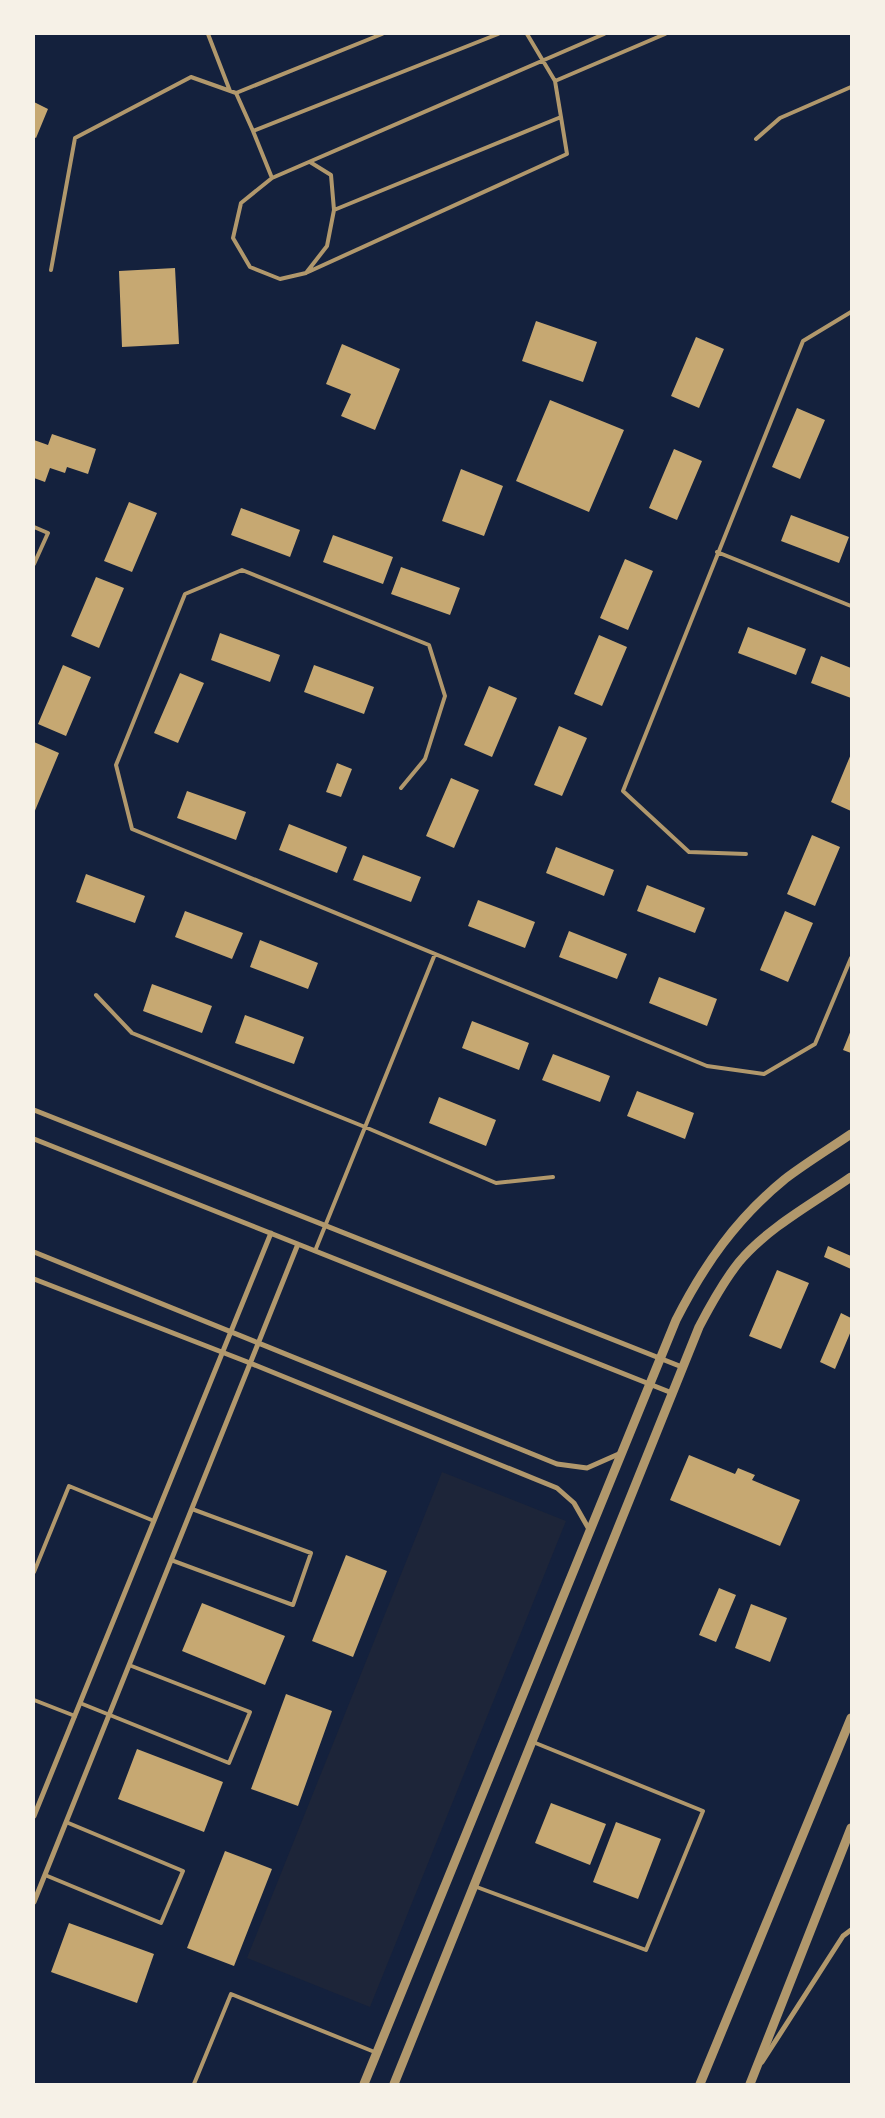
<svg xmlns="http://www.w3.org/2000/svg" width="885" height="2118" viewBox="0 0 885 2118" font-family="Barlow,sans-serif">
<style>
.green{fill:#1d2539}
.building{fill:#c6a872}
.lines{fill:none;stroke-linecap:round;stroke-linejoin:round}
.service{stroke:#b1986c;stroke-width:4}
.minor{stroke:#b1986c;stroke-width:5}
.tertiary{stroke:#b1986c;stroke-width:9}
</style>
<rect width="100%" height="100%" fill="#14213d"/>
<path class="green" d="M442,1472L566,1521L370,2007L247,1958Z"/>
<path class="building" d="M34,102L48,109L36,138L34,137Z
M175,268L179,344L122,347L119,271Z
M536,321L597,342L583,382L522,361Z
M696,337L724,349L699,408L671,396Z
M342,344L400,369L375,430L341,416L351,394L326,384Z
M550,400L624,430L589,512L516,481Z
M797,408L825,420L800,479L772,467Z
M52,434L96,449L88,474L67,467L65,473L50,468L45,482L34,478V440L48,445Z
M674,449L702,461L677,520L649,508Z
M461,469L503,486L484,536L442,521Z
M129,502L157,513L132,572L104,561Z
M241,508L300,530L290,557L231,535Z
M791,515L849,537L839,563L781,541Z
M333,535L393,557L383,584L323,562Z
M625,559L653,571L628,630L600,618Z
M401,567L460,588L450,615L391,594Z
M96,577L124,588L99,648L71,636Z
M748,627L806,649L796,675L738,653Z
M220,633L280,655L270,682L211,660Z
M599,635L627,647L602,706L574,694Z
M821,656L851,668V698L811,683Z
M63,665L91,677L66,736L38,724Z
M314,665L374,687L364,714L304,692Z
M180,673L204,683L178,743L154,733Z
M489,686L517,698L492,757L464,745Z
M559,726L587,738L562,796L534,785Z
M34,742L59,753L34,813Z
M851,754V811L831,802Z
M337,763L352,769L341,797L326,792Z
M451,778L479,790L454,848L426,836Z
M187,791L246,812L236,840L177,818Z
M289,824L347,847L337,873L279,850Z
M812,835L840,847L815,906L787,894Z
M556,847L614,870L604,896L546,873Z
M363,855L421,877L411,902L353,880Z
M86,874L145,896L135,923L76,902Z
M647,885L705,908L695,933L637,911Z
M478,900L535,922L525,948L468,926Z
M185,911L243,933L232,959L175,937Z
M785,911L813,923L788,982L760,970Z
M569,931L627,954L617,979L559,957Z
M260,940L318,963L308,989L250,967Z
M659,977L717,999L707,1026L649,1003Z
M152,984L212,1006L202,1033L143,1011Z
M245,1015L304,1037L294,1064L235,1043Z
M472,1021L529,1043L519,1070L462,1048Z
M851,1030V1053L843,1050Z
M553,1054L610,1076L600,1102L542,1080Z
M637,1091L694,1113L685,1139L627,1116Z
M439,1097L496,1120L486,1146L429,1123Z
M828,1246L851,1256V1269L824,1257Z
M777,1270L809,1283L781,1349L749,1336Z
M841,1313L851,1318V1331L835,1369L820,1362Z
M689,1455L735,1474L738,1468L755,1475L752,1480L800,1500L780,1546L670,1500Z
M346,1555L387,1571L353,1657L312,1641Z
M719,1588L736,1595L716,1642L699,1635Z
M202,1603L285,1636L265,1685L182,1651Z
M751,1604L787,1618L770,1662L735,1648Z
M286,1694L332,1711L298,1806L251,1789Z
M137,1749L223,1782L204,1832L118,1799Z
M551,1803L606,1824L590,1865L535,1843Z
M616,1822L661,1839L638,1899L593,1882Z
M225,1851L272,1869L234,1966L187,1948Z
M69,1923L154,1954L137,2003L51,1972Z"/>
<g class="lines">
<path class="service" d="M208,34L230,91
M527,34L555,81
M604,34L272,178L241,203L233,238L250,267L280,279L306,273L327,246L334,210L561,117L555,81L665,34
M253,131L236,93L382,34
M756,139L780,118L851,87
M310,162L331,175L334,210
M272,178L253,131L498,34
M51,270L75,138L191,77L236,93
M308,272L567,154L561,117
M34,527L48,533L34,564
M717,552L851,606
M401,788L425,759L445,696L429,645L242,570L185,594L116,765L132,829L707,1066L764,1074L815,1044L851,958
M746,854L689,852L623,791L803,341L851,312
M96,995L132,1033L365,1127L496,1183L553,1177
M315,1251L435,954
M171,1560L293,1605L311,1553L192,1509
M34,1572L69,1486L154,1521
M34,1700L75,1716
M80,1703L229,1763L250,1712L129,1665
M45,1875L161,1923L183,1871L66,1822
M474,1886L646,1950L703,1811L533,1742
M194,2084L231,1994L377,2053"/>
<path class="minor" d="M34,1110L682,1367
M34,1139L672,1393
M34,1252L557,1464L587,1468L621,1453
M34,1279L250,1363L557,1488L574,1503L590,1531
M34,1816L271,1233
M34,1902L298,1244
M762,2062L843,1936L851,1930"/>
<path class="tertiary" d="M364,2084L676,1320C704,1265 736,1219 785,1179C806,1163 829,1149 851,1134
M394,2084L699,1327C711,1304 723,1282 739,1262C767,1228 815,1202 851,1177
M700,2084L851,1718
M750,2084L851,1828"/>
</g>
<rect width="885" height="2118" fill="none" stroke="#f6f1e7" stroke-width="70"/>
</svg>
